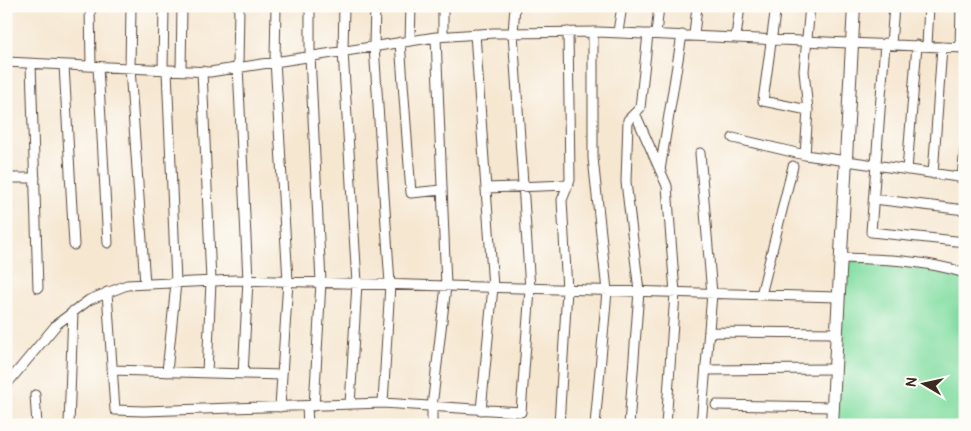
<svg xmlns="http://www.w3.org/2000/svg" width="971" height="431" viewBox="0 0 971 431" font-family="Pangolin,sans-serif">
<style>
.green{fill:#84dea3;stroke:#608460}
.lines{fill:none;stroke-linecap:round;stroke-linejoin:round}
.street-casing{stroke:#574639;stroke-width:11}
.secondary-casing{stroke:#574639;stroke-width:14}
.street{stroke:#fff;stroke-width:9}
.secondary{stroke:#fff;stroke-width:12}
</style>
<rect width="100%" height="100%" fill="#fdfcf7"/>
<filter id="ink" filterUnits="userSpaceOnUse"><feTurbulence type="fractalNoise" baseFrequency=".02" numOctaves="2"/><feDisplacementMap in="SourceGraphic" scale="10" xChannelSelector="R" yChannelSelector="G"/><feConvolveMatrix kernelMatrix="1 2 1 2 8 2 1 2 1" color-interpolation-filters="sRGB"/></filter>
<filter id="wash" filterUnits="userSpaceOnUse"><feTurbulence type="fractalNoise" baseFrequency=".0096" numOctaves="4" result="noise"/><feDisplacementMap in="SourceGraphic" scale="20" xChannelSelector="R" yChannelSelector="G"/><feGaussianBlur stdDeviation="1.12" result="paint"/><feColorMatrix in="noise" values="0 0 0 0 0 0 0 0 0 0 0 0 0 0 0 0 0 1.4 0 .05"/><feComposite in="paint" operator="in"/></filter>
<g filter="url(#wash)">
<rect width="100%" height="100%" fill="#f6e7d1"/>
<path class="green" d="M840,260L925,265L965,279V425H832Z"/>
</g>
<g filter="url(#ink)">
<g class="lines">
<g class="street-casing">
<path id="street" d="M90,6L91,66
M131,6L130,68L145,284
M239,6L238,66L248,280L243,374
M276,6L275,60L288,281L280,407
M310,6V55L321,282L314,406
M344,6L343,51L357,283L350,405
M375,6L374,46L390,284L383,403
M776,6L763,101L808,110
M810,6L804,71L808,110L805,155L965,178
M593,32V158L607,291L595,425
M618,32L622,6
M475,34L493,287L481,410
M656,34L659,6
M694,35L697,6
M443,36V6
M736,37L740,6
M410,41L411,6
M400,42L411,193L442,190
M885,43L871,232L965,242
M891,44L894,6
M927,46L929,6
M960,48L961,6
M6,62L210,72L436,37L494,33L598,32L965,48
M31,64L38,288
M64,65L74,245
M98,67L108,243
M163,70L164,6
M181,70L182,6
M202,71L211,281L207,373
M635,113L667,186L675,293L666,425
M733,138L805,155
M700,153L712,294L701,425
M660,170L682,35
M907,170L917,45
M933,174L942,47
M962,177L965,148
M6,178H35
M486,188L568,185
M874,199L965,210
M840,258C883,259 924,260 965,273
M107,292L115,410L144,411L383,403L521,412L530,289L513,33L515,6
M761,295L793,166
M709,332L836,333
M112,370L282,375
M706,370L835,369
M167,372L176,283L167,70
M6,385L57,324L89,300L127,285L236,280L838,297
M35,395L37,425
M716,405L833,407
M307,406L308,425
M69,425L73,311
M432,425V407L446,286L436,37
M559,425L567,290L562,200L570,180L568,32
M629,425L639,291L626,182L628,120L640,108L648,34"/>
</g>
<g class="secondary-casing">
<path id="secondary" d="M832,425L854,6"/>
</g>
<use href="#street" class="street"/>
<use href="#secondary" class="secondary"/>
</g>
</g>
<rect width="971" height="431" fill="none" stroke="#fdfcf7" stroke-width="25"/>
<g transform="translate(924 384) rotate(279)" stroke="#fdfcf7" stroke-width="4" paint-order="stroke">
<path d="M0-4L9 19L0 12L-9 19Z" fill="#3b2a1e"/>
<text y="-8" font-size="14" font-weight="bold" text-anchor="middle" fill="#3b2a1e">N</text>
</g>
</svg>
